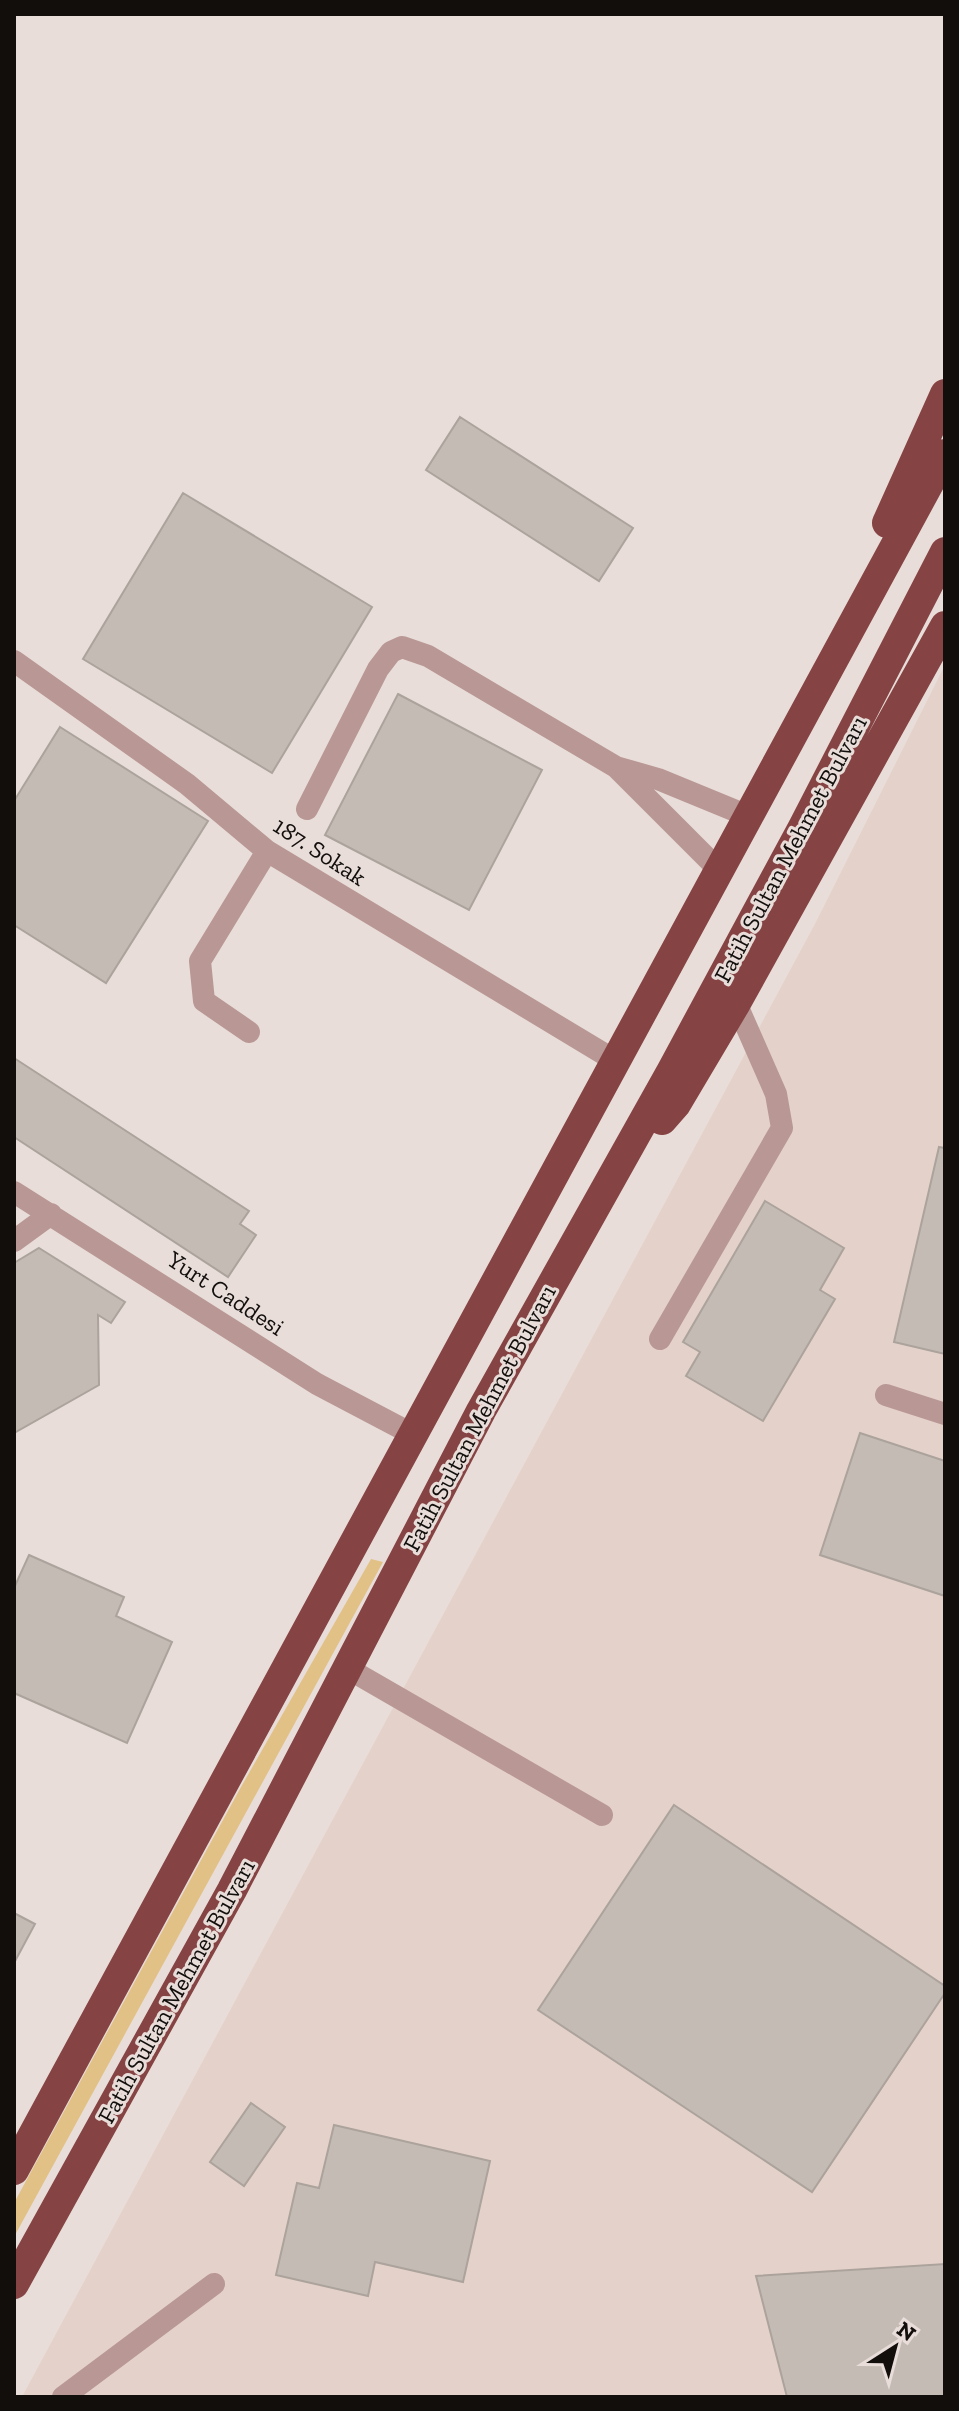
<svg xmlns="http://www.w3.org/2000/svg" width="959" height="2411" viewBox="0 0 959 2411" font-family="'Zilla Slab',serif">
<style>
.built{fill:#e4d1ca}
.green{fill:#e2c186}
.building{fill:#c4bbb5;stroke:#aba39c;stroke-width:2}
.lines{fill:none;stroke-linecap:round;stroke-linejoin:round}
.minor{stroke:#b99795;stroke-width:22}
.highway{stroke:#864343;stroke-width:30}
.labels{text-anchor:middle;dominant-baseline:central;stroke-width:6;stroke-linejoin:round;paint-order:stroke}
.street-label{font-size:24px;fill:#110e0c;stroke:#e8ddd9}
</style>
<rect width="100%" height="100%" fill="#e8ddd9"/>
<path class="built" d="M945,665V2397H22L815,924Z"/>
<path class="green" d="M371,1559L383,1562L14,2237V2203L241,1787Z"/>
<path class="building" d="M460,417L633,528L599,581L426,470Z
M183,493L372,607L272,773L83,659Z
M398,694L542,770L469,910L325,835Z
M60,727L208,821L106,983L14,925V801Z
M14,1058L249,1211L240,1224L256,1235L228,1277L14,1137Z
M939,1147L945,1148V1354L894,1342Z
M765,1201L844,1248L820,1290L835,1299L763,1421L686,1376L700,1352L683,1342Z
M39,1248L125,1302L111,1323L98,1315L99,1385L14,1433V1263Z
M860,1433L945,1461V1596L820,1555Z
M29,1555L124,1597L116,1616L172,1642L127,1743L14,1693V1588Z
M674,1805L945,1986V1993L812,2192L538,2010Z
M14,1913L35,1924L14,1963Z
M251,2103L285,2127L244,2186L210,2162Z
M334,2125L490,2161L463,2282L375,2262L368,2296L276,2275L297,2183L319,2188Z
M945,2264V2397H787L756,2276Z"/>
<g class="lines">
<path class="minor" d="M14,661L187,784L267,851L614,1060
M617,768L711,862L717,873
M307,809L378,669L391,652L402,647L428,656L616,767L658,779L748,816
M249,1032L204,1001L200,961L267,851
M14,1192L317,1384L412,1434
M14,1241L51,1214
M660,1339L782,1128L776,1094L736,1003
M886,1395L945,1414
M347,1668L602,1815
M63,2397L214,2284"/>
<path class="highway" d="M887,523L945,394
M662,1120L676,1104L736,1003L945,626
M14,2170L945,454
M14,2284L232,1890L481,1411L672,1070L803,827L945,552"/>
</g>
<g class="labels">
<g class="street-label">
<text transform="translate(790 849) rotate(-62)">Fatih Sultan Mehmet Bulvarı</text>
<text transform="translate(320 851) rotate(33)">187. Sokak</text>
<text transform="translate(226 1293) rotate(33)">Yurt Caddesi</text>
<text transform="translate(479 1418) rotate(-62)">Fatih Sultan Mehmet Bulvarı</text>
<text transform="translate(176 1991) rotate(-61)">Fatih Sultan Mehmet Bulvarı</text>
</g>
</g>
<rect width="959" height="2411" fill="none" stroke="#110e0c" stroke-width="32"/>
<g transform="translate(895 2347) rotate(36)" stroke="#e8ddd9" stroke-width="6" paint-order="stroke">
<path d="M0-6L14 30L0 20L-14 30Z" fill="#110e0c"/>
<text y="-12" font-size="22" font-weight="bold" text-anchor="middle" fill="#110e0c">N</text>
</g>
</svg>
